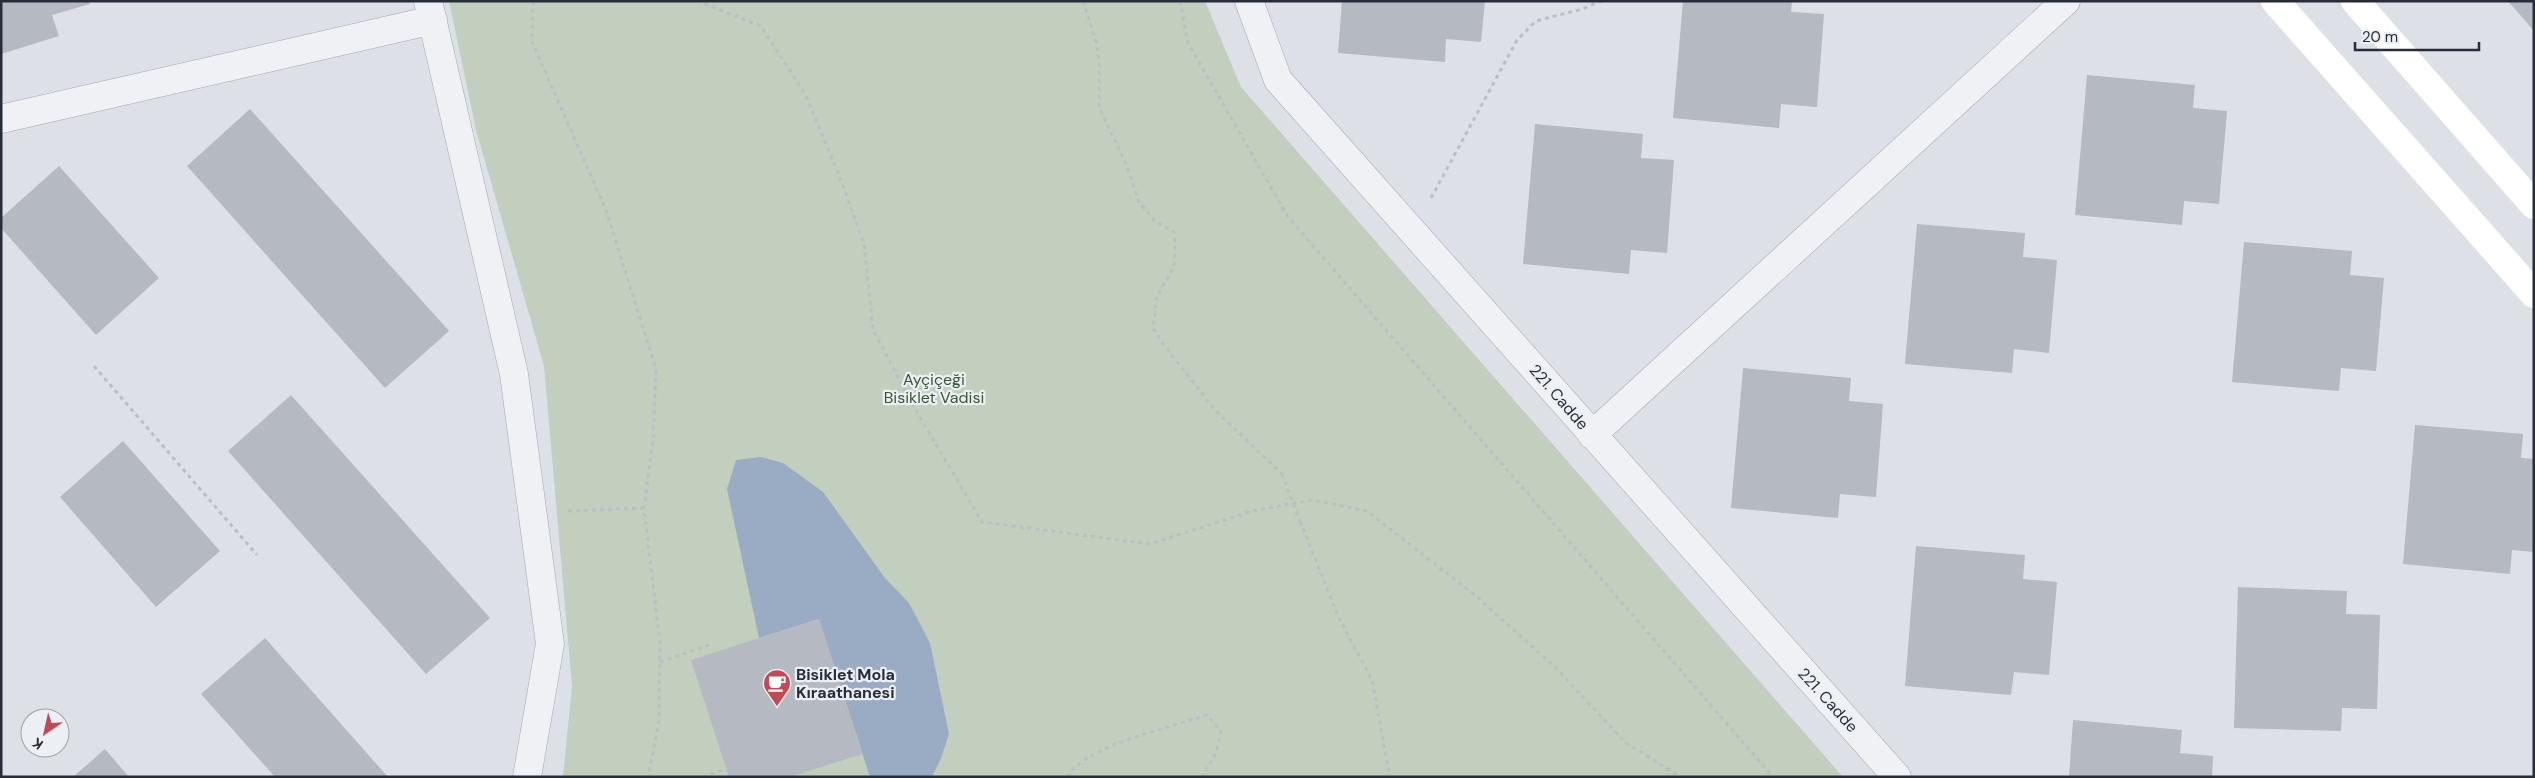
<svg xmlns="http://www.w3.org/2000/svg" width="2535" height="778" viewBox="0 0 2535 778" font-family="'DM Sans',sans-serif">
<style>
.green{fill:#c2cfbe}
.water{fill:#9aabc4}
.building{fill:#b4b9c2}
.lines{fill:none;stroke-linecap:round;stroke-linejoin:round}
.street-casing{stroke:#a3a7af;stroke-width:29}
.path{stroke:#bbbec4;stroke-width:3;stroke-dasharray:4 4;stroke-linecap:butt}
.street{stroke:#eff1f4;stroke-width:28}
.secondary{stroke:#fff;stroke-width:28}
.path-bridge{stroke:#bbbec4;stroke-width:3;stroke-dasharray:4 4;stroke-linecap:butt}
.labels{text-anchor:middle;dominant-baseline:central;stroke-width:4.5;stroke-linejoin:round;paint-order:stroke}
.park-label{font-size:16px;fill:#3a5536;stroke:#eceff3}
.street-label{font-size:16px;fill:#272d3b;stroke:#eceff3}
.poi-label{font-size:16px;font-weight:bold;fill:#272d3b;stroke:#eceff3;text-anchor:start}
</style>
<rect width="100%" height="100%" fill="#dde0e6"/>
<path class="green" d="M449,1H1205L1241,87L1843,777H563L572,686L544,366L476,130Z"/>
<path class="water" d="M761,457L783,463L823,492L885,578L909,603L930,643L949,734L941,758L932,777H870L819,619L759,638L727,489L736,460Z"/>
<path class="building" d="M1,1H89L90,4L52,15L59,36L1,54Z
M1342,1H1485L1481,42L1446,39L1445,62L1338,53Z
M1683,1H1792L1791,12L1824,14L1817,107L1781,104L1779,128L1673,118Z
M2508,1H2534V31Z
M2087,75L2195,85L2193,108L2227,111L2219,204L2184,201L2182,225L2075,215Z
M250,109L449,331L385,388L187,166Z
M1535,124L1643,134L1641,158L1674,160L1667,253L1631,250L1629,274L1523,264Z
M59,166L159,278L96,335L1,228V218Z
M1917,224L2025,233L2023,257L2057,260L2049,353L2014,349L2012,373L1905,364Z
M2244,242L2352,251L2350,275L2384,278L2376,371L2341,368L2339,391L2232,382Z
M1743,368L1851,378L1849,401L1883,404L1876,497L1840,494L1838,518L1731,508Z
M291,395L490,618L426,674L228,451Z
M2415,425L2523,434L2521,458L2534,459V552L2512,550L2510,574L2403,564Z
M123,441L220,551L156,607L60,497Z
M1916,546L2025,555L2023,579L2057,582L2049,675L2014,672L2011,695L1905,686Z
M2238,587L2347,591L2346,614L2380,615L2377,709L2342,708L2341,731L2234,728Z
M819,619L862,754L790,777H729L691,660Z
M265,638L388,777H275L201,694Z
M2073,720L2182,730L2180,753L2213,756L2212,777H2069Z
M105,749L129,777H73Z"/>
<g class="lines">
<g class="street-casing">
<path id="street" d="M428,1L514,374L550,644L527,777
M1249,1L1278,80L1897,777
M1,119L433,20
M1592,435L2066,1"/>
</g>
<path class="path" d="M533,1L532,42L606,210L656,369L653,439L644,508L660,643L659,721L648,777
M697,1L761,26L805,94L839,175L864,244L873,330L914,407L982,522L1150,544L1252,511L1312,500L1367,511L1476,596L1558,670L1626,743L1681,777
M1083,1L1096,41L1099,61V107L1126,164L1139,202L1155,221L1174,232L1175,244L1174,267L1157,296L1153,328L1163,344L1216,411L1282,474
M1180,1L1188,43L1288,217L1773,777
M1431,198L1517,40L1536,21L1582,9L1601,1
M94,366L257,555
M568,511L644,508
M1300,521L1339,618L1372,680L1390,777
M660,662L712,644
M703,777L726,769
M1067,777C1086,745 1172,727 1207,715L1221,731L1216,753L1202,777"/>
<use href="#street" class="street"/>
<path class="secondary" d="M2275,1L2534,294
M2355,1L2534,205"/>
<path class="path-bridge" d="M1282,474L1300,521"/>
</g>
<defs>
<g id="cafe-pin" transform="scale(1.4375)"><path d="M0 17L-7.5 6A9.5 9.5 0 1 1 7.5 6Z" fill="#c34954" stroke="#eceff3"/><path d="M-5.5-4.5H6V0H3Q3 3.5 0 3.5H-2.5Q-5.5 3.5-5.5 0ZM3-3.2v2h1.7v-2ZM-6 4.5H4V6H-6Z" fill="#fff"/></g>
</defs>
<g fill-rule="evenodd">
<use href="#cafe-pin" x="777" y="683"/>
</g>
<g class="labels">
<g class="park-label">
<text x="934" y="379">Ayçiçeği<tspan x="934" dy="18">Bisiklet Vadisi</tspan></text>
</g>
<g class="street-label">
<text transform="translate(1559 397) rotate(49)">221. Cadde</text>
<text transform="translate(1828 700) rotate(48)">221. Cadde</text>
</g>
<g class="poi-label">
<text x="796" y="674">Bisiklet Mola<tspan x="796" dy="18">Kıraathanesi</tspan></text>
</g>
</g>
<rect width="2535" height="778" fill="none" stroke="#272d3b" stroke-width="5"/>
<g transform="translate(45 733) rotate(214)"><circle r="24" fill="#eceff3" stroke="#9da1a9"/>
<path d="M0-4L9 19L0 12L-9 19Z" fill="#c34954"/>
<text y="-8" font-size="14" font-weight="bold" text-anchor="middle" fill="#272d3b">K</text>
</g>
<path d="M2355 42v8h124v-8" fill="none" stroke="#272d3b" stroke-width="2.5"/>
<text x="2362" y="42" font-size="15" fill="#272d3b" stroke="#eceff3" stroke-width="4" paint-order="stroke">20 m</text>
</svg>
